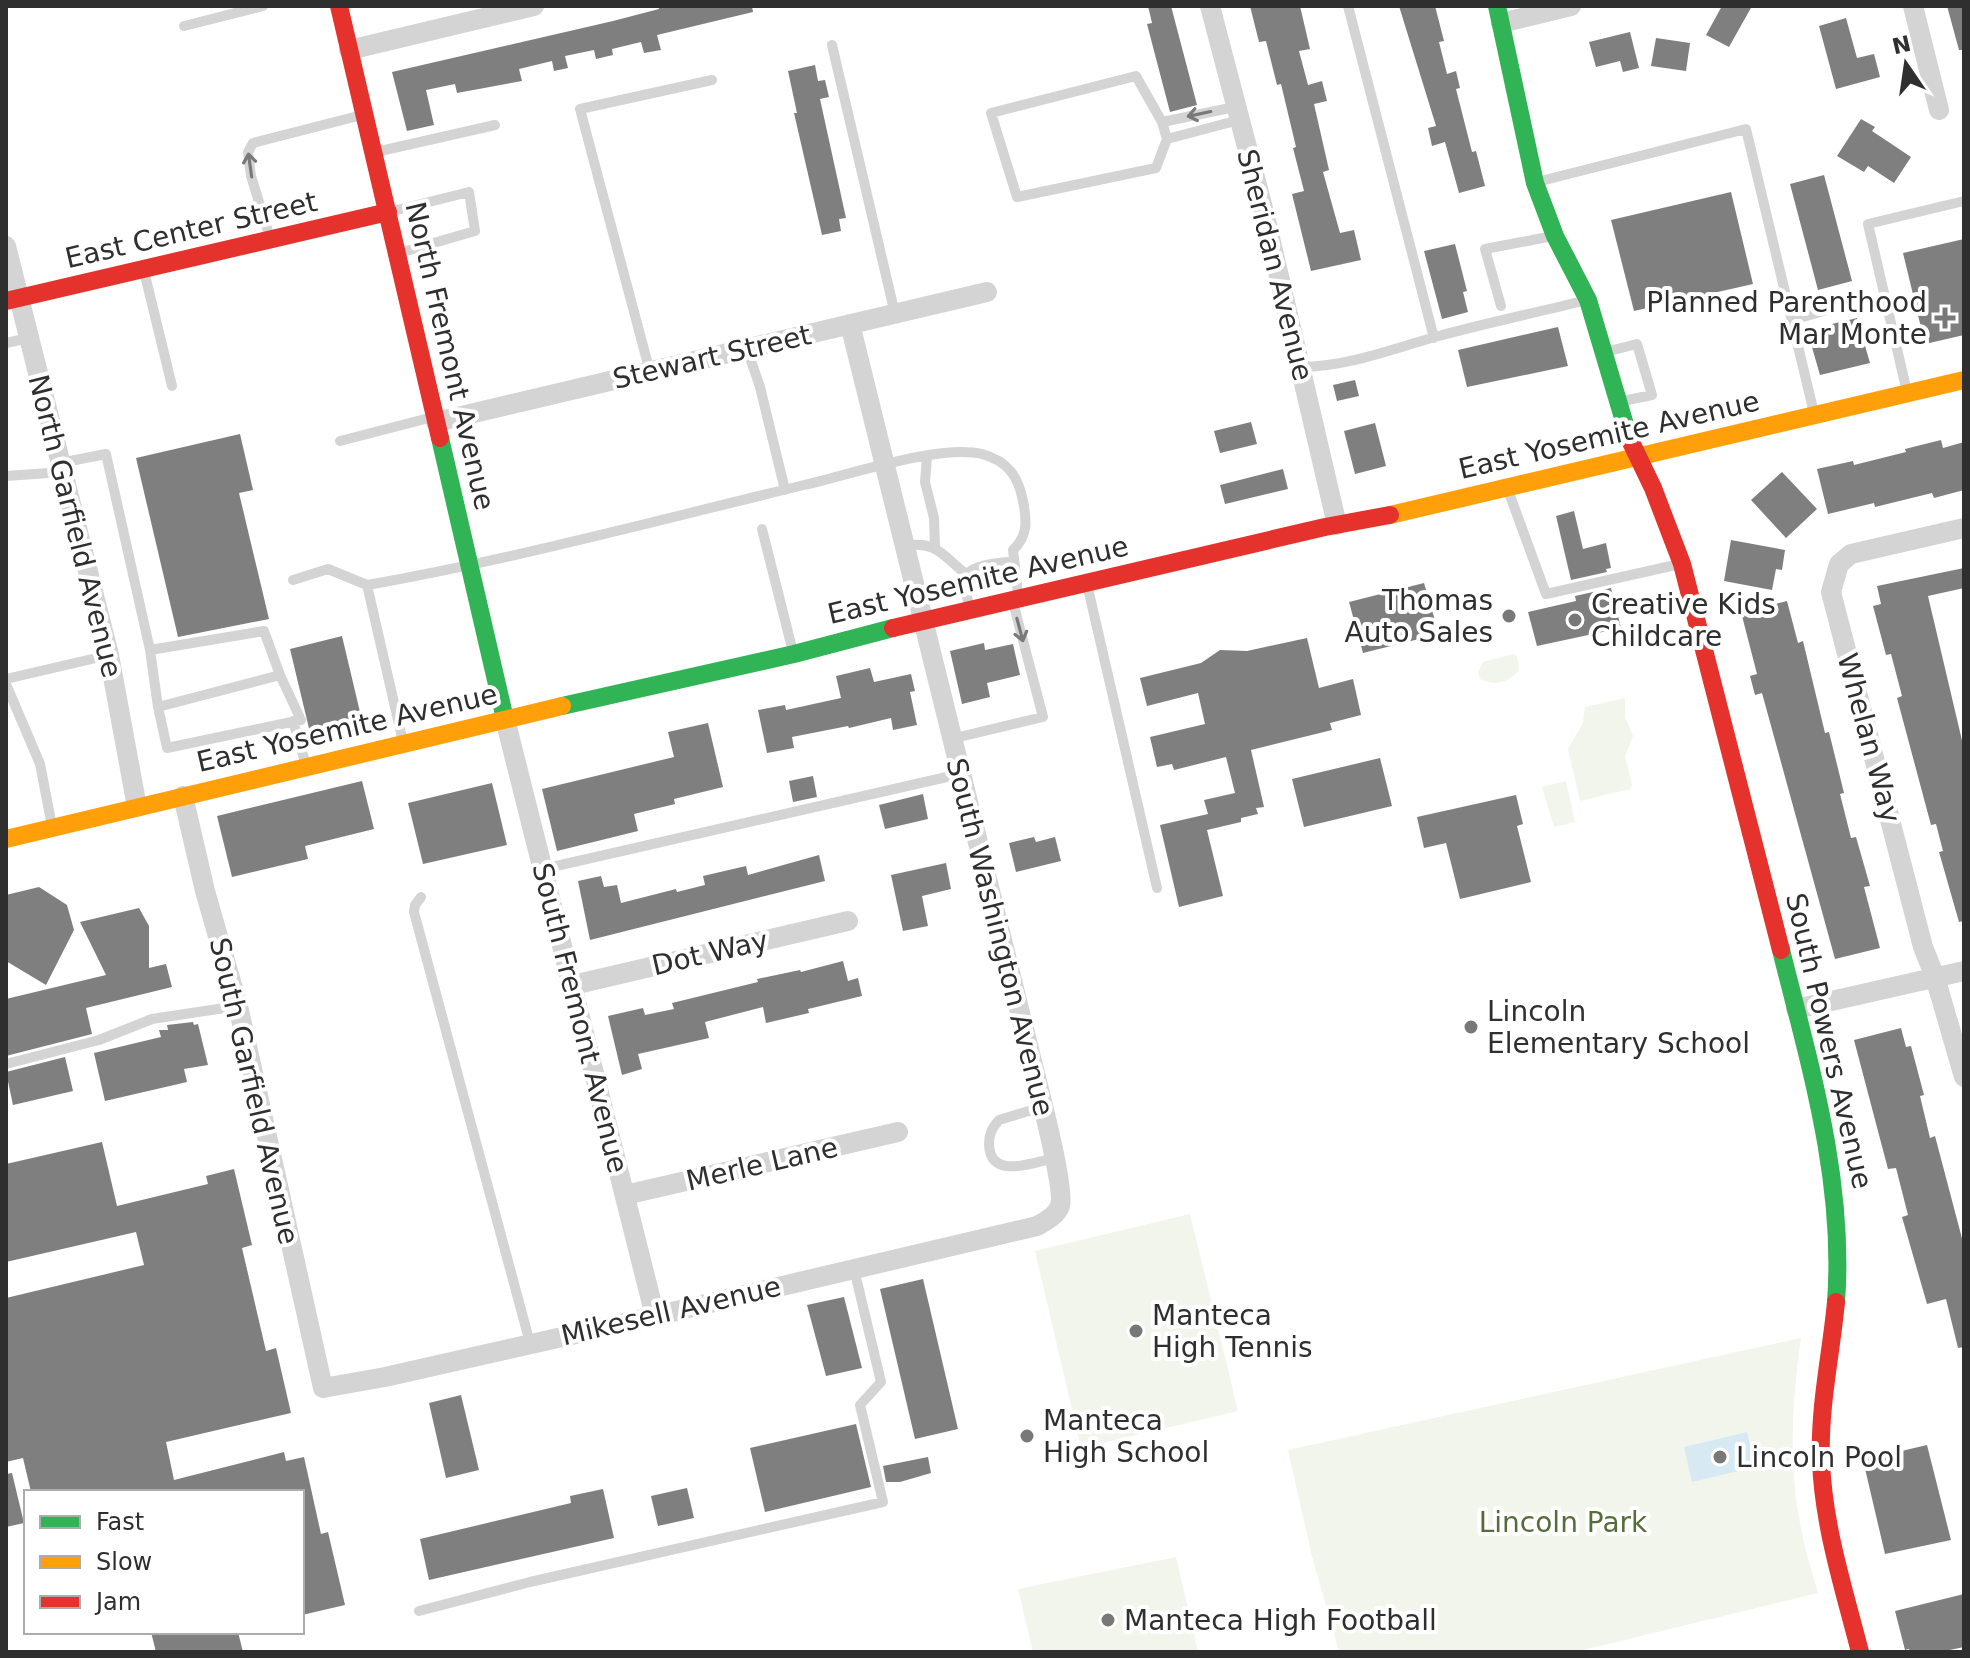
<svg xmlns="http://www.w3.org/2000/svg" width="1970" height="1658" viewBox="0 0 1970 1658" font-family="'DejaVu Sans',sans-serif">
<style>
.green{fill:#f1f5ec}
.water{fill:#d7eaf4}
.building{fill:#7f7f7f}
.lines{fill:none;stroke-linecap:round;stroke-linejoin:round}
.lane{stroke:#d4d4d4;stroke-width:10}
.street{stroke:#d4d4d4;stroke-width:20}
.fast{stroke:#30b455;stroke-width:18}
.slow{stroke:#ff9f0a;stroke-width:18}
.jam{stroke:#e5322d;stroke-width:18}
.oneway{stroke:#797979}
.poi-dot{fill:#787878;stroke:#fff;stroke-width:3}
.labels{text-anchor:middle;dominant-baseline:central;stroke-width:8;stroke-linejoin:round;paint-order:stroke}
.street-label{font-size:28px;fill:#2f2f2f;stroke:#fff}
.poi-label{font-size:28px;fill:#2f2f2f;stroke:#fff;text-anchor:start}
.park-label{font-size:28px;fill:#546e38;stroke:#fff}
</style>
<rect width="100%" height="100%" fill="#fff"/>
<path class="green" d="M1513,654L1517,656L1519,669C1511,683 1493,686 1480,679L1478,672L1483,662Z
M1625,698V717L1633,736L1625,756L1632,785L1630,789L1580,801L1568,749L1583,723L1585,707Z
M1566,781L1575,822L1554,827L1542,787Z
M1190,1214L1238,1411L1081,1448L1035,1251Z
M1801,1338C1792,1401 1788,1465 1801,1528C1805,1550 1812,1572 1818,1593L1575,1652H1339L1312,1556L1288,1450Z
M1176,1557L1198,1652H1033L1018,1589Z"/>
<path class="water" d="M1747,1432L1755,1467L1692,1482L1684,1447Z"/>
<path class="building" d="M658,6H752L753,12L657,35L661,50L644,53L641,42L612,49L613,55L596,59L594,50L565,56L568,68L554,71L552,61L519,69L522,81L457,93L455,84L426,90L434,125L407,131L392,72L613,21L659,9Z
M1148,6H1171L1197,105L1170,112L1147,24L1152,23Z
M1250,6H1300L1310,49L1299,51L1308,85L1322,81L1327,101L1314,104L1329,170L1323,172L1340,233L1354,230L1361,260L1311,271L1292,194L1304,191L1293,148L1296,147L1281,84L1277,85L1266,41L1259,42Z
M1399,6H1435L1444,41L1439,42L1447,74L1456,71L1460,88L1456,89L1472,152L1476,151L1485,186L1459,193L1445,142L1432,146L1428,128L1436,126Z
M1722,6H1752L1729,47L1706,35Z
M1947,6H1964V50H1959Z
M1846,18L1857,58L1874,54L1880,77L1836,89L1819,26Z
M1630,32L1639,68L1623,72L1620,61L1596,67L1589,42Z
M1656,38L1690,43L1686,71L1651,66Z
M815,65L818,81L825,80L829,97L820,99L846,218L839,219L841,231L822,235L794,113H797L788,71Z
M1861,119L1875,127L1872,131L1911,157L1894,183L1868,166L1864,172L1837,156Z
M1824,175L1852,281L1818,290L1790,184Z
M1731,192L1753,284L1634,311L1611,220Z
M1964,239V335L1925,344L1903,253Z
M1455,244L1467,291L1463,292L1468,312L1442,319L1424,251Z
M1857,318L1870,363L1820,375L1807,330Z
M1558,327L1568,366L1467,387L1458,350Z
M1355,380L1359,396L1337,401L1333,385Z
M1251,422L1257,444L1220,453L1214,431Z
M1375,423L1386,466L1355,474L1344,431Z
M240,434L253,490L239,493L269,619L178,637L136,458Z
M1941,440L1943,448L1964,442V490L1934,498L1932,493L1875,507L1874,503L1828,514L1817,469L1853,461L1854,465L1906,452L1905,449Z
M1283,469L1288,489L1225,504L1220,485Z
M1782,472L1817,509L1786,538L1751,500Z
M1574,511L1583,549L1606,543L1611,568L1606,569L1607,572L1571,580L1556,516Z
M1731,540L1785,550L1782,570L1776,569L1772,590L1724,581Z
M1964,568V588L1928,596L1964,749V921L1959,922L1939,852L1943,851L1936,824L1931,825L1897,698L1902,696L1891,654L1886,655L1873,606L1881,604L1877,586Z
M1424,583L1439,634L1363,653L1349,602Z
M1611,588L1621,628L1537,646L1528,612L1576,601L1575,596Z
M1787,601L1798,643L1803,641L1825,733L1829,732L1844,793L1840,794L1851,838L1856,837L1870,886L1864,887L1880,948L1835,959L1762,693L1755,695L1750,676L1757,674L1741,612Z
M342,636L364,729L312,741L290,649Z
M1307,638L1319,688L1353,679L1361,715L1330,723L1332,730L1251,750L1264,807L1256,808L1258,814L1241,818V822L1207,830L1223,896L1179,907L1160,825L1208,814L1204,800L1235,793L1226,757L1174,770L1172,764L1157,767L1150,737L1205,724L1198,693L1147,706L1140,678L1201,663L1220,650L1247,651Z
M984,643L985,650L1013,644L1020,675L987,683L990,697L962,704L950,651Z
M870,668L874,682L911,674L915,691L910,692L917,725L893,730L891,718L849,728L848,726L792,737L794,748L767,753L758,710L785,705L786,710L841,698L836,676Z
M708,723L723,787L674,799L675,804L634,814L638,831L557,851L542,789L674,757L668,732Z
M1380,758L1392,806L1304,827L1292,779Z
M813,776L817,797L793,802L789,781Z
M362,781L374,829L305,846L308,859L232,877L217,816Z
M492,783L507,845L423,864L408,803Z
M923,794L928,819L885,829L879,805Z
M1516,795L1523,824L1517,826L1531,882L1460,899L1446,843L1424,848L1417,817Z
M1034,837L1036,842L1055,837L1061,861L1016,872L1009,843Z
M819,855L825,881L590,940L578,881L601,876L604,887L617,885L621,903L676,889L677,892L705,885L703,876L746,866L748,875Z
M946,863L951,889L922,896L928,926L903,931L891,875Z
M39,887L67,905L74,930L46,985L6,961V895Z
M139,908L149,926V968L166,964L172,987L86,1008L92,1034L6,1056V999L106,975L80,922Z
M843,961L848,981L858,978L862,996L808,1009L809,1013L766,1023L763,1007L705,1022L709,1038L638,1054L642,1069L622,1075L608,1016L643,1008L645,1015L674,1009L672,1003L758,982L757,979L800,970L801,972Z
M193,1022L194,1025L198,1024L208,1065L184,1069L187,1082L105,1101L94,1053L161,1037L159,1030H168L167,1025Z
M1901,1028L1906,1047L1911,1046L1924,1095L1920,1096L1930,1138L1935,1136L1964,1246V1347L1958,1348L1946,1299L1927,1304L1902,1217L1908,1215L1896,1168L1888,1169L1854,1040Z
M65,1057L73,1091L13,1105L6,1072Z
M102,1142L117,1206L208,1184L206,1176L234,1169L252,1245L242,1248L266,1351L276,1348L291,1413L166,1442L174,1480L284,1452L286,1461L304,1457L321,1534L328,1532L345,1605L302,1615V1492H31L23,1458L6,1462V1298L144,1265L136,1232L6,1262V1164Z
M923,1279L958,1429L915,1439L880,1289Z
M844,1297L862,1368L826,1376L807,1305Z
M461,1395L479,1470L446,1478L429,1403Z
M856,1424L871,1487L765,1512L750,1448Z
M1927,1445L1951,1540L1885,1554L1863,1460Z
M928,1457L931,1473L900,1482H886L883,1466Z
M12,1473L24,1523L6,1527V1474Z
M687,1488L694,1518L658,1526L651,1496Z
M603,1489L614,1538L429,1580L420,1539L571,1503L570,1496Z
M1964,1594V1647L1940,1652H1910L1909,1649L1905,1650L1895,1611Z
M151,1632H238L243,1652H156Z"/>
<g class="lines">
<path class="lane" d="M1348,6L1434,338
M184,26L263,6
M832,45L895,314
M1136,76L1162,122L1167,139L1156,168L1017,197L991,113Z
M1162,122L1235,107
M1167,139L1239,120
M376,152L495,125
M1537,182L1746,129L1814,413
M389,212L469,192L475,231L399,253
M270,238L251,176L248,152L253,143L362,115
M144,271L172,386
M1501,306L1485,249L1553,236
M1792,320L1845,305
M6,343L29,338
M747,349L760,387L785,490
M1605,352L1637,344L1652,395L1618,402
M1301,367C1348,367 1394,348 1439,336C1486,323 1535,313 1583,301
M650,372L580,109L712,80
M1907,392L1868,224L1964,201
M340,441L433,417
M927,457L925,482L934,518L935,547
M60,463L106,454L150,650L264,631L280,675L158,707
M6,476L63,472
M1508,490L1546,594L1680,564
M762,529L793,652
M904,546C937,540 943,556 967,575
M293,580L328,569L367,585
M1087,584L1157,888
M970,607C968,600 963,587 964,580C966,565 1001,562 1012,562
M150,650L158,707L167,748L301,720L280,675
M6,679L109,655
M6,684L40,764L52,826
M293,721L306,765
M951,739L1043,717L1013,602
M403,742L367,585C514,559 659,520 804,485C849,475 939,444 982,454C1007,461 1018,475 1023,501C1027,521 1028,536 1013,550L1018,594
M543,869L960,774
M421,897L415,905L414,912L530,1343
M6,1064L99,1040L152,1019L238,1006
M1042,1107L999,1120C992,1128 989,1134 989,1144C990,1180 1032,1163 1054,1158
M419,1611L530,1582L883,1502L860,1405L881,1382L854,1269"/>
<path class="street" d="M1210,6L1264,212L1337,525
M1913,6L1939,110
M1501,23L1571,6
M349,50L534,6
M6,246L109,655L137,807
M436,422L987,292
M1964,528L1851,554L1839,564L1831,592L1923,947L1935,977L1964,1077
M505,719L655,1316
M183,796L205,891L238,1006L323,1388L385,1377L655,1316L1037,1226C1046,1221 1056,1216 1060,1206C1066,1189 1034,1071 1028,1045L850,324
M573,985L848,921
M1796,1009L1964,971
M625,1195L898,1132"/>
<path class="fast" d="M1497,6L1535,183L1555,236L1588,300L1629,438
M440,438L505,719
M562,706L794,654L893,628
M1781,950C1810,1066 1845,1181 1836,1302"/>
<path class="slow" d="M1390,515L1964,380
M6,839L562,706"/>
<path class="jam" d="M339,6L440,438
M6,301L388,212
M1629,438L1653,488L1682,564L1781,950
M893,628L1325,527L1390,515
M1836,1302C1831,1355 1819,1407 1821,1460C1823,1525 1844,1589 1860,1652"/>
</g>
<defs><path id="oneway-shaft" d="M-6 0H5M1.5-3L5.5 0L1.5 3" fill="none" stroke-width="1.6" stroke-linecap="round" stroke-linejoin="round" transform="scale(2)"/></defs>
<g class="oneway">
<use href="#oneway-shaft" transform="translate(1199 114) rotate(168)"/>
<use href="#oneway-shaft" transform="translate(250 165) rotate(-98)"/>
<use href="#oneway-shaft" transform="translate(1020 630) rotate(75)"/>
</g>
<g class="poi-dot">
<path d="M1941 306h8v8h8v8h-8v8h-8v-8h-8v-8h8z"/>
<circle cx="1509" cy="616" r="8"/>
<circle cx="1575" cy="620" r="8"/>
<circle cx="1471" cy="1027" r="8"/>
<circle cx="1136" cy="1331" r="8"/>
<circle cx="1027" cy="1436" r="8"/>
<circle cx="1720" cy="1457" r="8"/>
<circle cx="1108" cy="1620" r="8"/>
</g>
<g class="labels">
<g class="street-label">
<text transform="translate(191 230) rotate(-13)">East Center Street</text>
<text transform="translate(1275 265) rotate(76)">Sheridan Avenue</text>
<text transform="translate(450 356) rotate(77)">North Fremont Avenue</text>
<text transform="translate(712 357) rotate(-13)">Stewart Street</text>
<text transform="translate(1609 435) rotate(-13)">East Yosemite Avenue</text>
<text transform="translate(75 526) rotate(76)">North Garfield Avenue</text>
<text transform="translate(978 580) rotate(-13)">East Yosemite Avenue</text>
<text transform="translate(347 728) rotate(-13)">East Yosemite Avenue</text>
<text transform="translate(1869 738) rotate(75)">Whelan Way</text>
<text transform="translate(1000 937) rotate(76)">South Washington Avenue</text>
<text transform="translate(710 953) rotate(-13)">Dot Way</text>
<text transform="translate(580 1018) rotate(76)">South Fremont Avenue</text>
<text transform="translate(1829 1041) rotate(77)">South Powers Avenue</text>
<text transform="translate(254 1091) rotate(77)">South Garfield Avenue</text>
<text transform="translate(762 1164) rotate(-13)">Merle Lane</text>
<text transform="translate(671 1311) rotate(-13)">Mikesell Avenue</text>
</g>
<g class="poi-label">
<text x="1927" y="302" text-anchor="end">Planned Parenthood<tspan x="1927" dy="32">Mar Monte</tspan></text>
<text x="1493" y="600" text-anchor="end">Thomas<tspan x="1493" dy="32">Auto Sales</tspan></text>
<text x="1591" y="604">Creative Kids<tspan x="1591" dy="32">Childcare</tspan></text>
<text x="1487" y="1011">Lincoln<tspan x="1487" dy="32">Elementary School</tspan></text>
<text x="1152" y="1315">Manteca<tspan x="1152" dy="32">High Tennis</tspan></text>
<text x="1043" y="1420">Manteca<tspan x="1043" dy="32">High School</tspan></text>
<text x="1736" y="1457">Lincoln Pool</text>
<text x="1124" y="1620">Manteca High Football</text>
</g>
<g class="park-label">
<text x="1563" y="1522">Lincoln Park</text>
</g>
</g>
<rect width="1970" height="1658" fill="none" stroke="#2f2f2f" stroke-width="16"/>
<rect x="24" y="1490" width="280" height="144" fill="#ffffff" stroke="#acacac" stroke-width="2"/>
<rect x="40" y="1516" width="40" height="12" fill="#30b455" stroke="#acacac" stroke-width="2"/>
<text x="96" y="1530" font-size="24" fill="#2f2f2f">Fast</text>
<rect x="40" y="1556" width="40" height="12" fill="#ff9f0a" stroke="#acacac" stroke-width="2"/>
<text x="96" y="1570" font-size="24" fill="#2f2f2f">Slow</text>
<rect x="40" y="1596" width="40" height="12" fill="#e5322d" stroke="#acacac" stroke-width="2"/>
<text x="96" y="1610" font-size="24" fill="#2f2f2f">Jam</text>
<g transform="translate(1906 64) rotate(347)" stroke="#ffffff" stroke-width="6" paint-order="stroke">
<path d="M0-6L14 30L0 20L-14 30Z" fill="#2f2f2f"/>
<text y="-12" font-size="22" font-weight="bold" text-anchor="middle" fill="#2f2f2f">N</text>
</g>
</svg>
